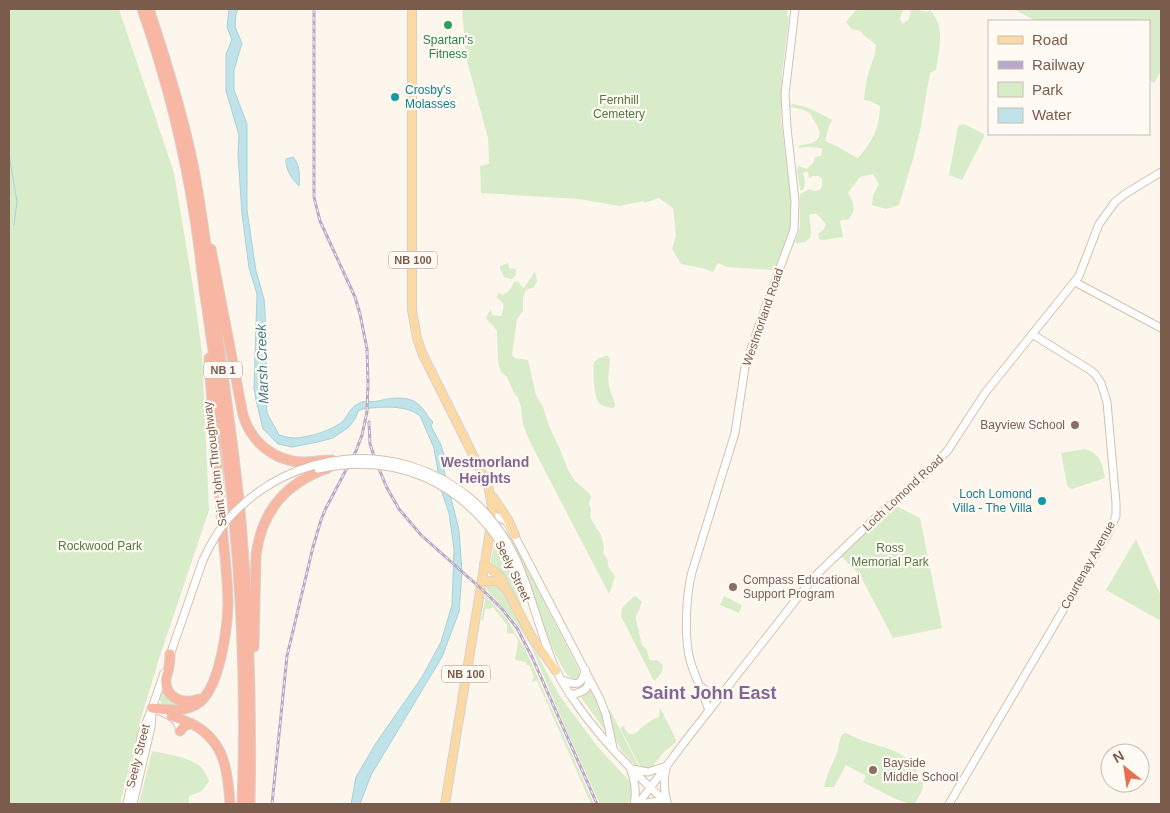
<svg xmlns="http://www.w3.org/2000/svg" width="1170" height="813" viewBox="0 0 1170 813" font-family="Helvetica,sans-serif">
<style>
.green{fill:#d8ecc9}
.water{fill:#bfe3e8;stroke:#a5d3da}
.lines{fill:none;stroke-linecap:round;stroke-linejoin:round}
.stream{stroke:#a5d3da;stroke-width:1}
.secondary-casing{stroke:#d6c0b0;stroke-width:9}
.primary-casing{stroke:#dad1cd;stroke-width:10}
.highway-casing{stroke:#dad1cd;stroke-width:11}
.secondary{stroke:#fff;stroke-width:7}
.primary{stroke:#fbd9a5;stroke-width:8}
.highway{stroke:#f7b7a3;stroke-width:9}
.rail-casing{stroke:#b9a8c9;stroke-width:3}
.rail{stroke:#fffaf3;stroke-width:1;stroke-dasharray:4;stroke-linecap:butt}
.secondary-bridge-casing{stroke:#d6c0b0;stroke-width:9;stroke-linecap:butt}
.secondary-bridge{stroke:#fff;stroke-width:7}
.leisure-dot{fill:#2e9e5b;stroke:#fffaf3;stroke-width:2}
.culture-dot{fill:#0f9aa8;stroke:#fffaf3;stroke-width:2}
.education-dot{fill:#8d6e63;stroke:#fffaf3;stroke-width:2}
.labels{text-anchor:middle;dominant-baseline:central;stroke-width:4.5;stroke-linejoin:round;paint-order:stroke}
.shield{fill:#fffaf3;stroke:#a28b7f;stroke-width:1}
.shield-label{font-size:11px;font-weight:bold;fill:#7a5c4d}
.leisure-label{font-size:12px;fill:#27864d;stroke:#fffaf3}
.culture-label{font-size:12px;fill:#0d838f;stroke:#fffaf3;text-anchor:start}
.park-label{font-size:12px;fill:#537a41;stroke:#fffaf3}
.street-label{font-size:12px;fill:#7a5c4d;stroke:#fffaf3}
.education-label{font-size:12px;fill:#785e54;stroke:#fffaf3;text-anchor:start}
.water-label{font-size:14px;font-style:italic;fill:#437c86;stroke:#fffaf3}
.neighbourhood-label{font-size:14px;font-weight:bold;fill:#846695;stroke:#fffaf3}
.district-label{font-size:18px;font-weight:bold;fill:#846695;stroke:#fffaf3}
</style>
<rect width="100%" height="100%" fill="#fdf6ec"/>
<path class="green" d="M9,9H119L174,173L193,286L202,352L209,510L159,659L141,718L120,804H9Z
M462,9H788L787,16L789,17L782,74L781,119L792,209L791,228L774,271L771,270L727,267L718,263L713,272L702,268L681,264L672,249L676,235L673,208L659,198L644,203V201L619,206L579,199L481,193L480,166L489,164L488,138L466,57Z
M860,9H904C902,15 897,18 903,24L909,19L911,9H919V10L927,12L930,10C946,27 939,49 936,70L930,73L920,131L913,159L899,205L886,209L872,205L873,195L879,184L873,174L860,177L848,193C854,204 857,208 849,219L840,221L843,237L824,240L819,239L818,234L824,229L826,224L817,214H812L809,215C811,231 816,244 795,243L800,227V194L809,189L815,191L821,189L822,185V179L819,176H813L809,178L808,172H805L803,173C805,180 806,184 803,190H800L797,171L798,166L807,169L813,163L815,157L821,156L822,151L821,148L809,147L798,148L800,145C814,144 826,139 816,124C813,119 812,114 806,111C802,109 796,108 790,107L792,104C806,105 820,113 832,120L829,126L825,141C837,145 847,153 858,158C872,143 880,126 880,106L870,101L864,100L865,90L868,74L875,54L876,45L874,43L866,37L860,31L852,29L846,22L855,11Z
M1013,9H1161V42H1160L1161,48V71L1154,83L1149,80V21H1036Z
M964,124L984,134V137L962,180L949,175L958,126Z
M508,263L509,268L516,269V275L512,279L504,277L500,269V266Z
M535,271L537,282L533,288L526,290L523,298V311L517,319L512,355L515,358L528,360L536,395L543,407L549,426L560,449L568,470L575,481L588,492L591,496L589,504L591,509L590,517L601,535L604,547L603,553L608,560C606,568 613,571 615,577C612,583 612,588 609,594L529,440L523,424L521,407L518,398L514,393L507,377L501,372L498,362L497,331C494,325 488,323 486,317L491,309L492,315L501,316C504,307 506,303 497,298L498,292L502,295C509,292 512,287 515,281L519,282L520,285L524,288Z
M605,356H608L610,359C610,367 607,376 609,385C610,392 614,399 615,406L613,408C609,407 603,407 600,404C593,398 593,372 594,362L599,358Z
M1085,449C1099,452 1103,465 1105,478L1072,489L1068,487L1067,485L1061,453Z
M892,504L920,518L942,628L893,638L860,575L838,553Z
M500,529H504L509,534L579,670C581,682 572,682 566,673C540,632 534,582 511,540L498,547L509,569L526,618L524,619L492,566L491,561L496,532Z
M1136,539L1161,596V621L1106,590Z
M490,584L498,585L503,591L559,695L597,746L632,784L633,794L632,798L627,804H600L566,729L531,646L515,621L487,590V587Z
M486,596L506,618L525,649L594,804H591L537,680L532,682L533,678L534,677L529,665H526V662L515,660L518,641L515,634L507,633V625L493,607L490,609H485L483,621L481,620Z
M634,596L637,597L642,602L639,610L636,616V620L642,645L647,650L649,659L652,661L656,660C657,660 662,664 662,664C665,670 658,678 654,681L621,616L622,608Z
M724,596L742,605L739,613L720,605Z
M163,687L181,704L182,707L163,705C158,700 160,693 163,687Z
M593,689L602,711L606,732L580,696Z
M660,708L676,739V742C672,746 667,749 663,753C656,761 649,777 638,763L620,728L624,726C628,738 635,735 641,728C646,723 653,719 659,717Z
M610,710L639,767V768C617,749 614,739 607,711Z
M846,733C852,736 858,739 864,741C889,750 906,749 919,775C921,779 923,782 923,786C923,792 917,798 915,804C902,804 876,789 863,782L866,776L846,765L834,787H824C826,775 833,764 837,753C839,746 839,739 843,734Z
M152,751C167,754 189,757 201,767C204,771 207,776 209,781L202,791L189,796V804H139Z"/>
<path class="water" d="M229,9H238L236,14L235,27L242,43L234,70V90L247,124V210L256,271L264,299L267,342L265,386L267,413L279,435C284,436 289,438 294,438C307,438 335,430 344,420C348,415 350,409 356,405C364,399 369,403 378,401C391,398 407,395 418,404C425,409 427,417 433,422L431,426L441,445L444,455L441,458L459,530L462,572L459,612L442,657L371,775L360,804H351L356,777L376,743L422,677L441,642L452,605L454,549L449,513L441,490L434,448L420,416C406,404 379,407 362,409L358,411L355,419L349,427L333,438L318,442L292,447L278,444L263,429L256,400L254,388L257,294L249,268L242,214L238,155L239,135L226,91V54L232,40L227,27Z
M293,157C300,165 300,176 299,186C292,179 285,169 286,159Z"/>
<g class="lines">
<path class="stream" d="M9,154L17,202L14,225"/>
<g class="secondary-casing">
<path id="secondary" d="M1075,282L1161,328
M492,515L504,520L508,523L600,699L606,715L613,748
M507,542C530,581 537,628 556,670C562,683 570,695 578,706C604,743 635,774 668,804
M502,545L524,592
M169,658L203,560
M561,680C577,685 582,687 585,669
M701,687L718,699
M570,695C582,692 589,691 589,678
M157,710C169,715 177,717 180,731
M709,711C704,694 695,678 690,660C684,638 686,594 692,572L735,433L745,367L749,355L767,303L794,230L795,201L787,128L785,94L795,9
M632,769L648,772L667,766
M666,769C663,780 664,791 667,802
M631,770C635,782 637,792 634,804
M127,804L142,733L152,708L164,673
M133,804L151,727L152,713
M638,804L686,740L813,578L871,522L929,471L948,450L985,393L1079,276L1099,224L1115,202L1125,194L1161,172
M644,804C652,800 659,802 668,804
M949,804L1109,532L1116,516V503L1107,402L1101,383L1095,374L1090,370L1032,334"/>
</g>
<g class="primary-casing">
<path id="primary" d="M412,9V310L417,338L422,353L488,485L492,506L491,525L445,804
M493,497L507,518L515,535
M484,564L499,575L533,639L556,671
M481,583C491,581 497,578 504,587"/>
</g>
<g class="highway-casing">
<path id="highway" d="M142,9C166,77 184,148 195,220C200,250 202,279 207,309C215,366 224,423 230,481C242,588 246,696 242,804
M149,9C166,60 182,111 193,164C205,226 212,290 220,353C228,409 236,465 241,521C249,615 252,710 250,804
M211,249L243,415C251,442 275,462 304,462C313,462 322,460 332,460
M254,647L256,555C262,510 286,483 328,468
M170,654C170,658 170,662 169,666C169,670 167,674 166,678C164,698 183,705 199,699
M152,708C169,710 186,713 200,702C220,685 227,630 228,605C228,578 224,551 222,525C218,469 212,414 209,358
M171,716C179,719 187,721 194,725C225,742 228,772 230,804
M180,731L185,725L191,724"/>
</g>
<use href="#secondary" class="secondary"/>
<use href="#primary" class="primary"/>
<use href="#highway" class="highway"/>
<g class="rail-casing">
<path id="rail" d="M369,422L370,444L376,462L387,488L399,509L421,535L487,594L502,609L517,628L532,657L597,804
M272,804L287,656L313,547L321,520L326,508L356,451L362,435L367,412L368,383L367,349L360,314L355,297L320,221L314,197V9"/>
</g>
<use href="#rail" class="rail"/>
<g class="secondary-bridge-casing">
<path id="secondary-bridge" d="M318,469C394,452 460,481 502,545
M203,560C210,545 218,530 229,518C293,448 397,438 470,498C485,510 497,526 507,542"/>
</g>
<use href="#secondary-bridge" class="secondary-bridge"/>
</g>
<circle class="leisure-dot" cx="448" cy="25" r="5"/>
<g class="culture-dot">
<circle cx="395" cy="97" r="5"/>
<circle cx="1042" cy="501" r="5"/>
</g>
<g class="education-dot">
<circle cx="1075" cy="425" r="5"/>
<circle cx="733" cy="587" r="5"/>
<circle cx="873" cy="770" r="5"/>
</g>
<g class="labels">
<g class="shield">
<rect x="389" y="251.5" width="48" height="17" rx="4"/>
<rect x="204" y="361.5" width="38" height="17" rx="4"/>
<rect x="442" y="665.5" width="48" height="17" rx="4"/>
</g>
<g class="shield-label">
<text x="413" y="260">NB 100</text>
<text x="223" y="370">NB 1</text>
<text x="466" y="674">NB 100</text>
</g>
<g class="leisure-label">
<text x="448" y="40">Spartan's<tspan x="448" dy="14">Fitness</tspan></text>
</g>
<g class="culture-label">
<text x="405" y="90">Crosby's<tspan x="405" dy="14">Molasses</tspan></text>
<text x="1032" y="494" text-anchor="end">Loch Lomond<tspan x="1032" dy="14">Villa - The Villa</tspan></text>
</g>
<g class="park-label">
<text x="619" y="100">Fernhill<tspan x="619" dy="14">Cemetery</tspan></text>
<text x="100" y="546">Rockwood Park</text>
<text x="890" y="548">Ross<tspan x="890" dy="14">Memorial Park</tspan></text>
</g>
<g class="street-label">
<text transform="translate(763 317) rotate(-71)">Westmorland Road</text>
<text transform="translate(215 464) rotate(-97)">Saint John Throughway</text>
<text transform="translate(903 493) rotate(-43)">Loch Lomond Road</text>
<text transform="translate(1088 565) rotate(-61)">Courtenay Avenue</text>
<text transform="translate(513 571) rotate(64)">Seely Street</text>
<text transform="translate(138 756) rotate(-76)">Seely Street</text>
</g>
<g class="education-label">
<text x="1065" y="425" text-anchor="end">Bayview School</text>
<text x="743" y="580">Compass Educational<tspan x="743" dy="14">Support Program</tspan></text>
<text x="883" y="763">Bayside<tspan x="883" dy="14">Middle School</tspan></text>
</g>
<g class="water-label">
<text transform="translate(262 364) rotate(-92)">Marsh Creek</text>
</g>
<g class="neighbourhood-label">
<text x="485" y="462">Westmorland<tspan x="485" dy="16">Heights</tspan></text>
</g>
<g class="district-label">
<text x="709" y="693">Saint John East</text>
</g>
</g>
<rect width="1170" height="813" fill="none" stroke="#7a5c4d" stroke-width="20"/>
<rect x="988" y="20" width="162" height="115" fill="#fffaf3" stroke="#cabbb1"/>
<rect x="998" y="36" width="25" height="8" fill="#fbd9a5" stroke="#cabbb1"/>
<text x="1032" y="45" font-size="15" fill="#7a5c4d">Road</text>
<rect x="998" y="61" width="25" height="8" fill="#b9a8c9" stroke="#cabbb1"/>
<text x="1032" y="70" font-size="15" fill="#7a5c4d">Railway</text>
<rect x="998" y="82" width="25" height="15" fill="#d8ecc9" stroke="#cabbb1"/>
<text x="1032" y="95" font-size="15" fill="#7a5c4d">Park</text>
<rect x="998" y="108" width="25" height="15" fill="#bfe3e8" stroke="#cabbb1"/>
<text x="1032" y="120" font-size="15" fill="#7a5c4d">Water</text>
<g transform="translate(1125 768) rotate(330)"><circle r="24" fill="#fffaf3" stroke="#cabbb1"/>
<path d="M0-4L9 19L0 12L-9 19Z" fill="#e76f51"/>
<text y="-8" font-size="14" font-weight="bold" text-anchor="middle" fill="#7a5c4d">N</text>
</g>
</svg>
